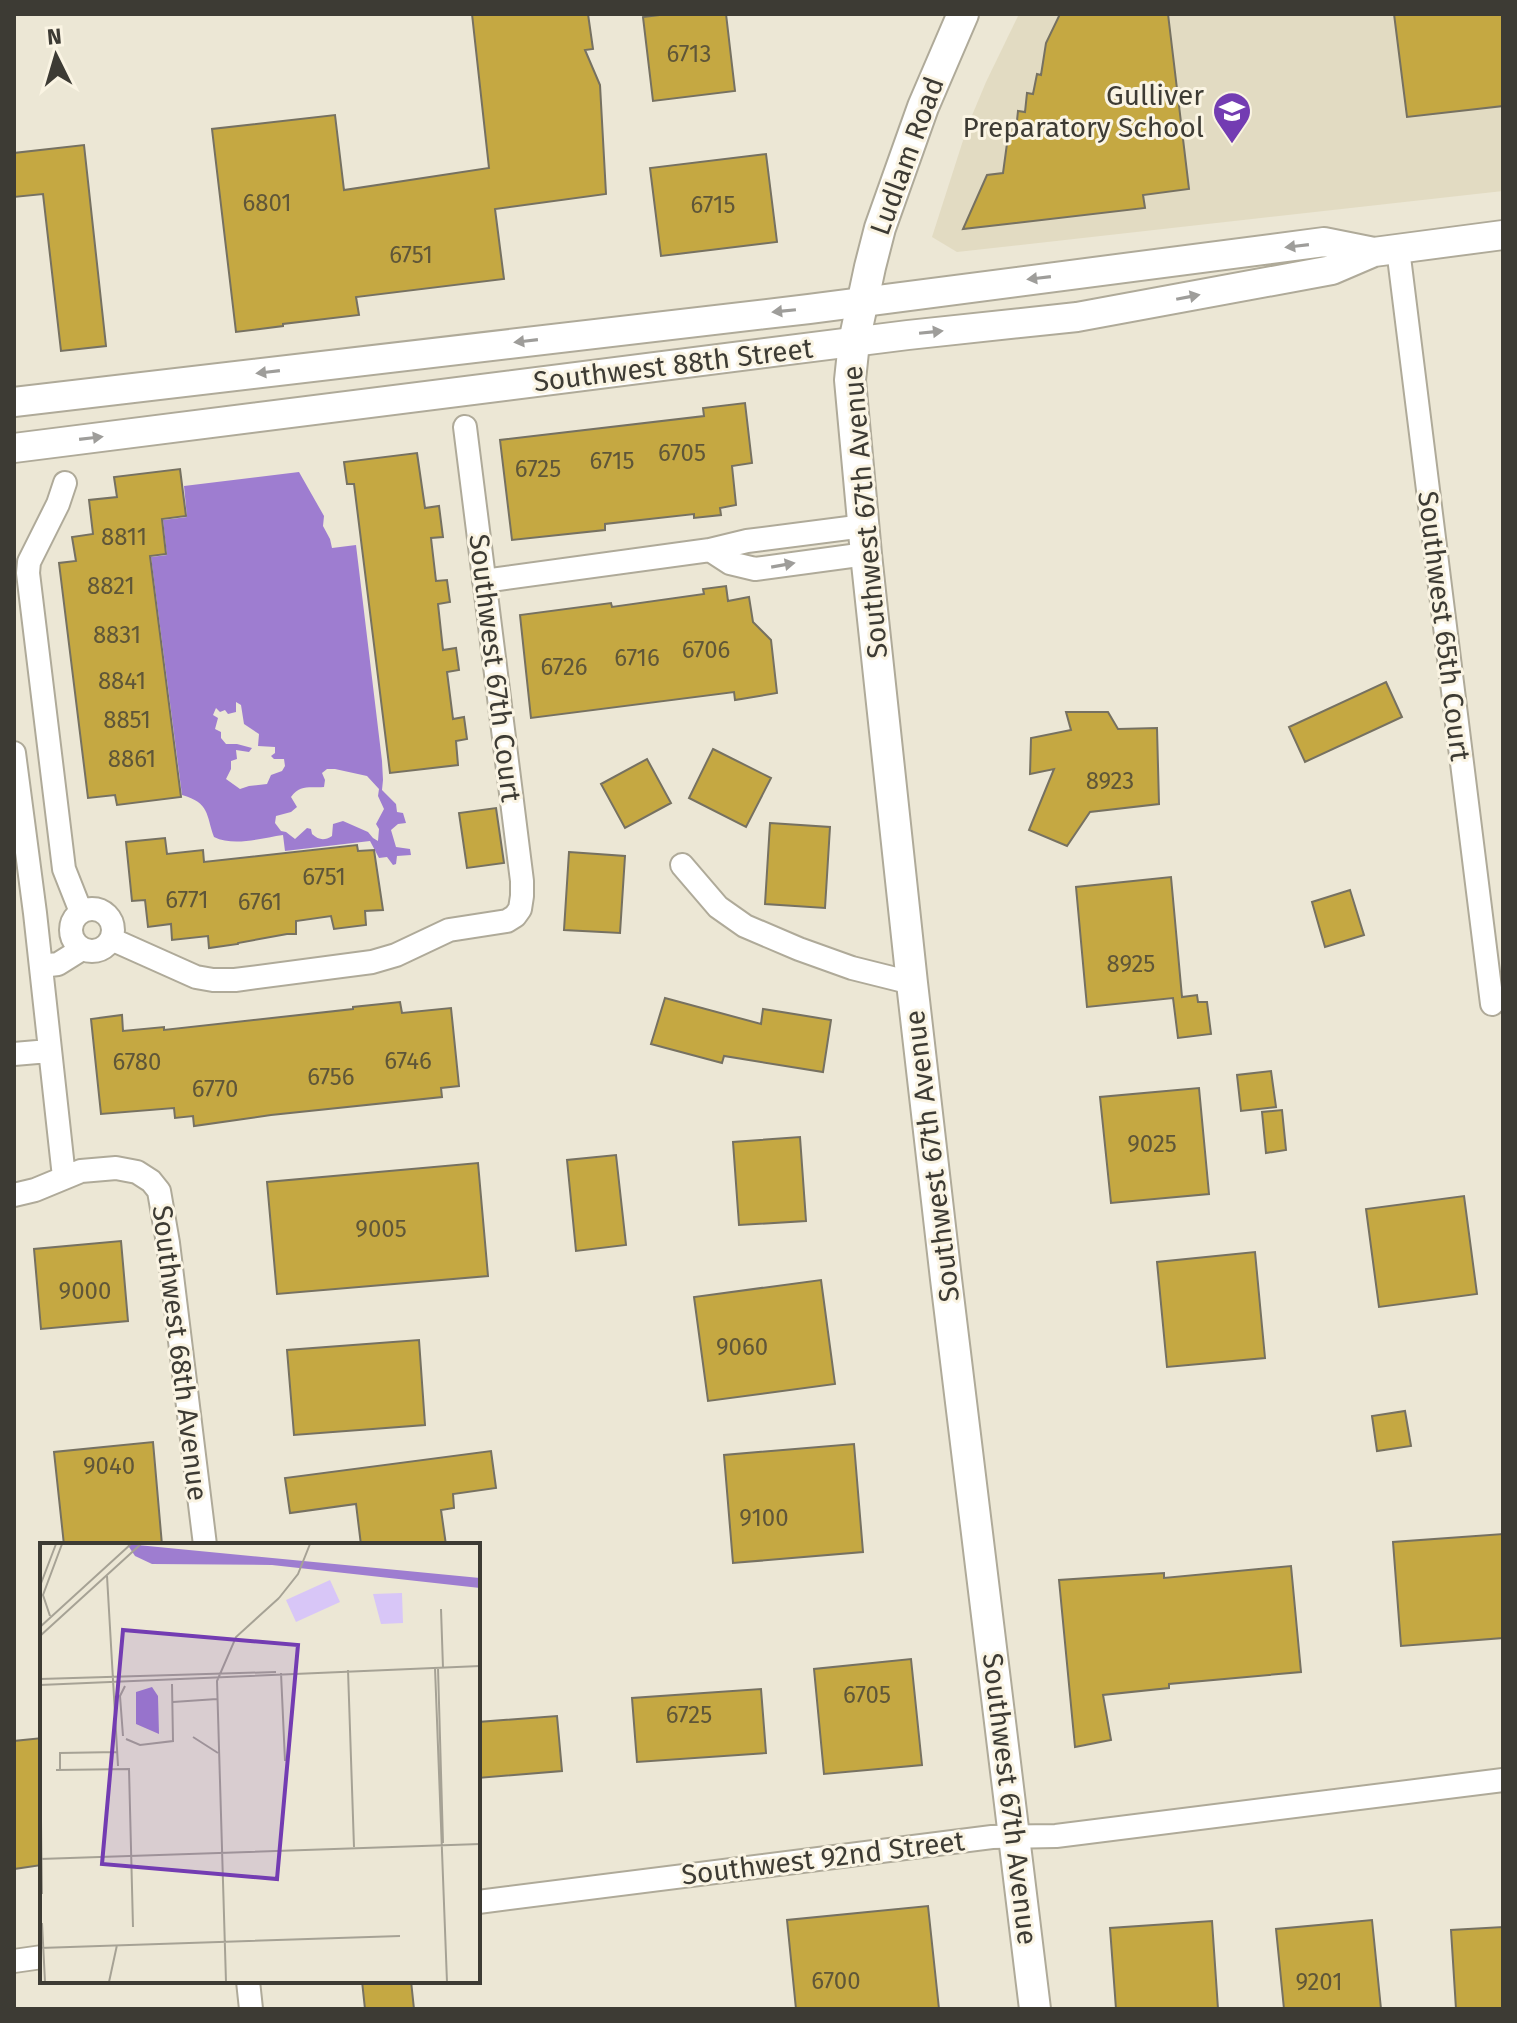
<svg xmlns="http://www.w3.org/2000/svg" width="1517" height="2023" viewBox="0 0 1517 2023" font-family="'Fira Sans',sans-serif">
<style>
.built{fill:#e2dbc2}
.water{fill:#9e7dd0;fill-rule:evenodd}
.building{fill:#c5a842;stroke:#767161;stroke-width:2}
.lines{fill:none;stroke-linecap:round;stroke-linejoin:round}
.minor-casing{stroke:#afaa99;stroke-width:26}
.tertiary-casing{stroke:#afaa99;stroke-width:32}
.secondary-casing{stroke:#afaa99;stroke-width:34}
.minor{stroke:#fff;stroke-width:22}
.tertiary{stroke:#fff;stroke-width:28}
.secondary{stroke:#fff;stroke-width:30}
.oneway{fill:#9e9d9a}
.labels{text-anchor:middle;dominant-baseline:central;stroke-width:6;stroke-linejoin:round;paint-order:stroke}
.number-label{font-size:24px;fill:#5f5638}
.poi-label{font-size:28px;fill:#3d3b34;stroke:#faf4e3;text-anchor:end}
.street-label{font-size:28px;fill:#3d3b34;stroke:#faf4e3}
.inset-road{fill:none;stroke:#a6a295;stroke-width:2}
.view{fill:#733cb2;fill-opacity:0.15;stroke:#733cb2;stroke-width:4}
.inset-edge{fill:none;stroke:#3d3b34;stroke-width:4}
</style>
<rect width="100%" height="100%" fill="#ece7d5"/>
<path class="built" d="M1019,14H1503V191L957,252L932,237L968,125L986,82Z"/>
<path class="water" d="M299,472L324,516L323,526L330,539L332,548L356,545L382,761L383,780L382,790L396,804L397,812L403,813L406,823L398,824L391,830L396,847L410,849L411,855L397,856L396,864L393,865L387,857L379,858L370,841L285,851L283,835C262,838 234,847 214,837C206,815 210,803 182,795L151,557L167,555L163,520L187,517L184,486ZM236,702L241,705L244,724L259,734L258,746L275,747V753L271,756L274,759H284L285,766L282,771L271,775L267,784L249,786L240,789L226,779L231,769V761L237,759L236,750L249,752L252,748L237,744H226L221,738V732L215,729L218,718L213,715L216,708L220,712L225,710L228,714L236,712ZM327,769H335L367,776L379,789L378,796L384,809L376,824L379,829L378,841L373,838L368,832L343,821L333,824L332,836C324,841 319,840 312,834L311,829L307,828L295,839L286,832L281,831L275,823L276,816L291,812L297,807L291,797C300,784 310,788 324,787L325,780L322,773Z"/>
<path class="building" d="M472,14H588L593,49L585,50L600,85L606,194L495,209L504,279L356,297L359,315L283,324V326L236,332L212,129L335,115L344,190L489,168Z
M668,14H726L735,91L653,101L643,17Z
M1060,14H1168L1189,189L1143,195L1145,208L963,229L987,175L1003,173L1009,129L1016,130L1018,111L1025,112L1027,93L1033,94L1037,74L1041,75L1046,43Z
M1394,14H1503V106L1407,117Z
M84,145L106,346L61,351L43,194L14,197V153Z
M766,154L777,242L661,256L650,168Z
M745,403L752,463L732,466L736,505L720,508L721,515L694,518V514L605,524V530L512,540L500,440L704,416L703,408Z
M417,453L425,508L439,506L443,537L431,538L436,581L447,580L450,602L438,604L443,650L456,648L459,670L447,672L453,719L464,717L467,739L456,741L458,765L390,773L354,484H347L344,462Z
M180,469L186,516L162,519L166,554L150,556L181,797L117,805L115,795L88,798L59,563L76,561L72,537L93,534L89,500L117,497L114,477Z
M726,586L728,601L749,597L753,622L771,640L777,693L735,700L734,692L531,718L520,615L611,603L612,607L704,594L703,589Z
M1386,682L1402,717L1305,762L1289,727Z
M1066,712H1108L1118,729L1157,728L1159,804L1090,812L1067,846L1029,830L1054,769L1030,774L1031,738L1071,730Z
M713,749L771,778L746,827L689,798Z
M647,759L671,803L625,828L601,784Z
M496,808L504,863L467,868L459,813Z
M770,823L830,827L825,908L765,904Z
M165,838L167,854L203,850L204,862L357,845L358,851L374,850L383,910L365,911L366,925L334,929L331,916L296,921V934H287L238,943V944L209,948L208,936L172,940L171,924L148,927L145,900L132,901L126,842Z
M569,852L625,856L620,933L564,930Z
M1171,877L1182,997L1197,995L1198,1002H1207L1211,1034L1178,1038L1173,998L1087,1007L1076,887Z
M1350,890L1364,935L1325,947L1312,902Z
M665,998L761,1024L763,1009L831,1020L823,1072L724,1056L722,1063L651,1044Z
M400,1002L402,1013L451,1008L459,1086L441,1088L442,1097L271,1115L194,1126L193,1116L175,1118L174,1108L101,1114L91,1019L122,1015L123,1031L164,1027V1030L353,1009V1007Z
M1271,1071L1276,1107L1241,1111L1237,1075Z
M1199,1088L1209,1194L1111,1203L1100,1097Z
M1282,1110L1286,1150L1266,1153L1262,1112Z
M800,1137L806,1221L739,1225L733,1142Z
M616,1155L626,1245L576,1251L567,1160Z
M478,1163L488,1276L277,1294L267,1182Z
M1464,1196L1477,1294L1379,1307L1366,1209Z
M121,1241L128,1321L41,1329L34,1249Z
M1255,1252L1265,1358L1167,1367L1157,1262Z
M821,1280L835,1384L708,1401L694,1297Z
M419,1340L425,1425L294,1435L287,1350Z
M1405,1411L1411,1446L1377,1451L1372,1416Z
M153,1442L162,1545H64L54,1452Z
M854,1444L863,1552L733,1563L724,1455Z
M491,1451L496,1488L453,1494L454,1508L441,1510L446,1545H361L356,1504L290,1513L285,1478Z
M1503,1534V1638L1401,1646L1393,1542Z
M1291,1566L1301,1672L1169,1684V1688L1103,1695L1111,1740L1075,1747L1059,1580L1164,1573V1578Z
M911,1659L922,1765L824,1774L814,1669Z
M761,1689L766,1753L637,1762L632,1698Z
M557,1716L562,1771L478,1778V1722Z
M42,1738V1865L14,1869V1741Z
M928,1906L939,2009H796L787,1920Z
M1372,1920L1381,2009H1284L1276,1929Z
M1212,1921L1218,2009H1116L1110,1928Z
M1503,1927V2009H1456L1451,1930Z
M362,1981H411L414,2009H365Z"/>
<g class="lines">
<g class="minor-casing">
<path id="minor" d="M1398,249L1492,1004
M65,483L58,504L29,562L28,573L64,869L81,912
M710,550L730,563L755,569L866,554
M484,581L710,550L747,541L864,526
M14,753L35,913L64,1177
M682,865L718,907L745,926L799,949L852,968L912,983
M71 930a21 21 0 1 1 42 0a21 21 0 1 1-42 0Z
M111,939L196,977L213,980H235L372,962L396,955L449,930L507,921L515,916L520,909L522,896V881L465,427
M41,966L58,964L82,949
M14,1054L49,1051
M14,1195L35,1190L81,1171L116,1168L137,1172L151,1181L159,1191L168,1243L205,1545
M478,1902L992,1837L1056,1836L1503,1780
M14,1961L42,1957
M248,1981L251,2009"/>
</g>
<g class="tertiary-casing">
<path id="tertiary" d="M14,402L809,309L1324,242L1374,252L1503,235
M14,448L908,335L1077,317L1332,270L1374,252"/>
</g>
<g class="secondary-casing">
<path id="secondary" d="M963,14L923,107L880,228L870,267L854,342L850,380L866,554L912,983L946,1279L1035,2009"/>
</g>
<use href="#minor" class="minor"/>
<use href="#tertiary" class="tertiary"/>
<use href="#secondary" class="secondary"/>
</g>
<defs><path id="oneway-solid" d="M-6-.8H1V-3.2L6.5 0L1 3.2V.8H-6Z" transform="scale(2)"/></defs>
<g class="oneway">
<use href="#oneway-solid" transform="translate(1297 246) rotate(173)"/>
<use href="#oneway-solid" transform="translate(1039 278) rotate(173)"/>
<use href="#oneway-solid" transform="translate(1188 297) rotate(-11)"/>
<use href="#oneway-solid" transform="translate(784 311) rotate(174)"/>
<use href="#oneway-solid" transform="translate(931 332) rotate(-6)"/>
<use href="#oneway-solid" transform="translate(526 341) rotate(173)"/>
<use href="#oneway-solid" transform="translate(268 372) rotate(173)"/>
<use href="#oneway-solid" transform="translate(91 438) rotate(-7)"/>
<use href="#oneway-solid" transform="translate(783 565) rotate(-10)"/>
</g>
<defs>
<g id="school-pin" transform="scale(2)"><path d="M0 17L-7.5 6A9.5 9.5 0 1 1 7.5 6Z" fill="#733cb2" stroke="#faf4e3"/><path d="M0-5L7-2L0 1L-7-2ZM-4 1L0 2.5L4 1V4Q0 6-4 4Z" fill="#fff"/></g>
</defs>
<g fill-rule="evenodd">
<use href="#school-pin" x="1232" y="111"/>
</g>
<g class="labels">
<g class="number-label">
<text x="689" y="54">6713</text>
<text x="267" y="203">6801</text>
<text x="713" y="205">6715</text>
<text x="411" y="255">6751</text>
<text x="682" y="453">6705</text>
<text x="612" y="461">6715</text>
<text x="538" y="469">6725</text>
<text x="124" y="537">8811</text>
<text x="111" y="586">8821</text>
<text x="117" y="635">8831</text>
<text x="706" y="650">6706</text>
<text x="637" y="658">6716</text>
<text x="564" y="667">6726</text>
<text x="122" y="681">8841</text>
<text x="127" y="720">8851</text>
<text x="132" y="759">8861</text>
<text x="1110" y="781">8923</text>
<text x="324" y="877">6751</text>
<text x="187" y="900">6771</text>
<text x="260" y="902">6761</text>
<text x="1131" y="964">8925</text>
<text x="408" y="1061">6746</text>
<text x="137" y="1062">6780</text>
<text x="331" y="1077">6756</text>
<text x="215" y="1089">6770</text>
<text x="1152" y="1144">9025</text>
<text x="381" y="1229">9005</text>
<text x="85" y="1291">9000</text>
<text x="742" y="1347">9060</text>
<text x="109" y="1466">9040</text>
<text x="764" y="1518">9100</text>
<text x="867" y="1695">6705</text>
<text x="689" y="1715">6725</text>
<text x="836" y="1981">6700</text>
<text x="1319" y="1982">9201</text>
</g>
<g class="poi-label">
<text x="1204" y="95">Gulliver<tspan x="1204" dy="32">Preparatory School</tspan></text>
</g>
<g class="street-label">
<text transform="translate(907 156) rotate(-70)">Ludlam Road</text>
<text transform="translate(673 365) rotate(-7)">Southwest 88th Street</text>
<text transform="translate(865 512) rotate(-95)">Southwest 67th Avenue</text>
<text transform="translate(1444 626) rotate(83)">Southwest 65th Court</text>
<text transform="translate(495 668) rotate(83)">Southwest 67th Court</text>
<text transform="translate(932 1156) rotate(-97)">Southwest 67th Avenue</text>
<text transform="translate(180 1353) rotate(83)">Southwest 68th Avenue</text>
<text transform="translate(1010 1799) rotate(83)">Southwest 67th Avenue</text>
<text transform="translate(823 1858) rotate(-7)">Southwest 92nd Street</text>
</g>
</g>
<g transform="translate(40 1543)">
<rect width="440" height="440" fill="#ece7d5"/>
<path d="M290,37L300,59L256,79L246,57ZM362,50L363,80L341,81L333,51Z" fill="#d8c6f7"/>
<path d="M87,1L440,35V45L232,22L112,21L95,13ZM112,144L118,153L119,191L96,181V149Z" fill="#9e7dd0"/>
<path class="inset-road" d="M67,33L78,223M0,43L16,1M239,55L258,31L270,1M401,66L403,125M10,73L3,52L22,1M0,84L91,1M0,93L101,1M395,125L407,439M398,125L403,300M308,127L314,304M241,130L245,218M0,136L236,129M0,142L440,123M133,159L177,156M83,193L80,153L85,143M153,194L178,210M86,196L100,202L133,198L132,141M16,227L89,226L93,384M20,227V210L78,209M1,278L2,351M0,316L440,301M2,380L5,439M0,405L360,393M69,439L77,402M186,439L177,138L196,94L239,55"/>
<path class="view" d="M83,87L258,102L237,336L62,321Z"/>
<rect width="440" height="440" class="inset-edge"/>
</g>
<rect width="1517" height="2023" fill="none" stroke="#3d3b34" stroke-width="32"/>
<g transform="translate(56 56) rotate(355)" stroke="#faf4e3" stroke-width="6" paint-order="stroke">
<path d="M0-6L14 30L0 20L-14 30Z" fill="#3d3b34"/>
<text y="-12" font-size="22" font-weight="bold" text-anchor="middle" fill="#3d3b34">N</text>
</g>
</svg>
